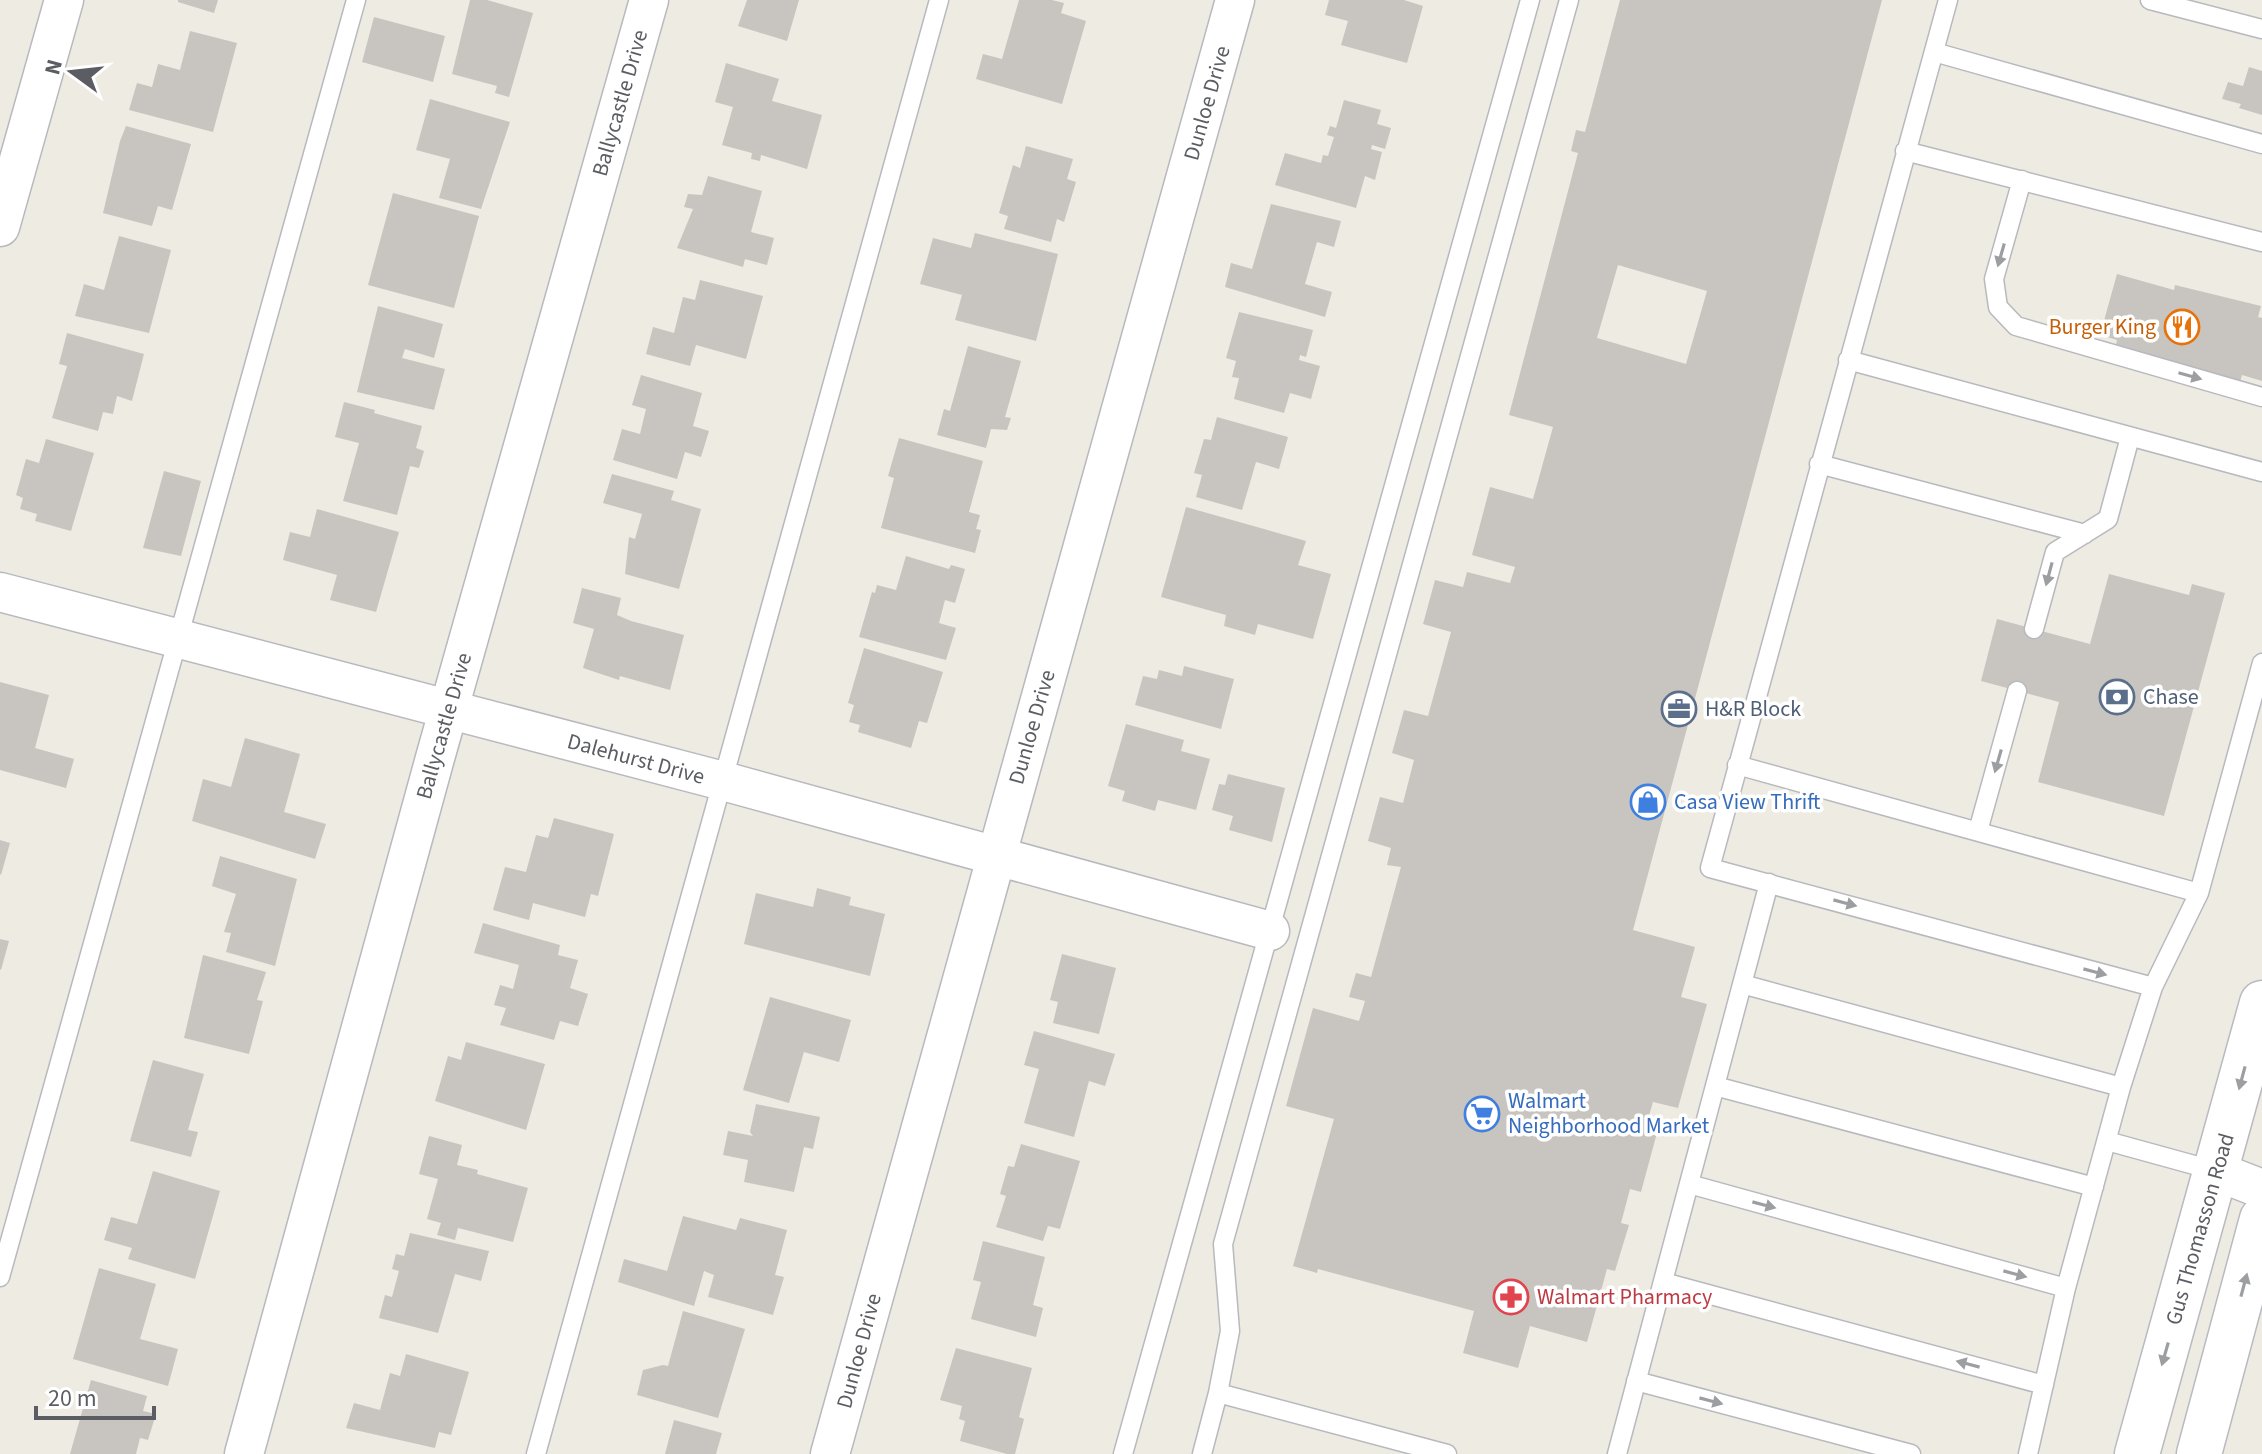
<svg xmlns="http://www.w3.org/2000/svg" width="2262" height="1454" viewBox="0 0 2262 1454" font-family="'Source Sans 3',sans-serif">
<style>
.building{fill:#c8c5c0;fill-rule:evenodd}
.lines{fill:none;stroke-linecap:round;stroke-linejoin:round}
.service-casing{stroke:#b8b9be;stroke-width:21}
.minor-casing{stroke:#b8b9be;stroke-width:41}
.secondary-casing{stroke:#b8bac0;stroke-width:47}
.service{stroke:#fff;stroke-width:18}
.minor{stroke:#fff;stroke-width:38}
.secondary{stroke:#fff;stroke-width:44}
.oneway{fill:#9d9ea1}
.labels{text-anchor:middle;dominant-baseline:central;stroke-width:7;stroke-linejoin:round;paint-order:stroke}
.street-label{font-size:22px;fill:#5b5d62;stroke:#fff}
.food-label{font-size:22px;fill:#c56008;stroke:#fff;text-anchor:end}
.service-label{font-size:22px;fill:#4e5e75;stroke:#fff;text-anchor:start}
.shop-label{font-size:22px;fill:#366cbe;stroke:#fff;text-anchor:start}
.health-label{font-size:22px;fill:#be3a42;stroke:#fff;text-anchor:start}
</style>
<rect width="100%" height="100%" fill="#edebe2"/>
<path class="building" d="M178,0H218L214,13L178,2Z
M470,0H487L533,13L509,97L495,93L497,86L452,74Z
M747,0H799L787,41L738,26Z
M1019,0H1052L1064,3L1061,13L1086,21L1062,104L976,79L983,54L1002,59Z
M1329,0H1404L1423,6L1407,63L1341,45L1348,21L1325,15Z
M1620,0H1882L1633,930L1695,947L1681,997L1707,1004L1678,1108L1653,1102L1646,1126L1658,1129L1641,1192L1630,1189L1621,1223L1629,1225L1615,1271L1607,1269L1587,1342L1530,1326L1518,1368L1463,1353L1474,1311L1318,1269L1317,1273L1293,1266L1334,1119L1286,1106L1313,1008L1359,1021L1365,1001L1349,997L1356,973L1371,977L1401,867L1387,865L1391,848L1368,841L1380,797L1403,803L1414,760L1392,753L1404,710L1428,716L1451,632L1423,624L1435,580L1463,587L1467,572L1510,583L1515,567L1472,555L1490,487L1533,499L1553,427L1509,415L1578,153L1571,151L1576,130L1585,132ZM1618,265L1707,291L1686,364L1597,338Z
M374,17L445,36L433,82L362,62Z
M190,31L237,43L213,132L129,110L137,83L152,87L158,64L180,70Z
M726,63L779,79L772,101L822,115L807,169L761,155L760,161L751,159L752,153L722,145L733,107L715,102Z
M2249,67L2262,71V115L2239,108L2241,104L2222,99L2228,82L2243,86Z
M430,99L510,122L481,209L439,198L450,159L416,150Z
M1344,100L1381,110L1377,124L1391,128L1385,149L1372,145L1371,149L1382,152L1375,180L1365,176L1356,208L1275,185L1285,153L1321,163L1323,155L1328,156L1334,137L1327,135L1330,126L1336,128Z
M126,126L191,144L172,210L158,206L152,226L103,213L120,141Z
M1026,146L1073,159L1067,179L1076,182L1064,222L1057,219L1051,242L1004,229L1008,216L999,213L1013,165L1020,168Z
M708,176L762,191L751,232L774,238L767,265L745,259L743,267L677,248L693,209L684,207L688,194L702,195Z
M393,193L479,216L454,308L368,285Z
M1271,204L1341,221L1334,247L1317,242L1305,284L1332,292L1325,317L1225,287L1231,263L1252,269Z
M975,233L1058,254L1036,341L955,320L962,295L920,284L933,238L971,248Z
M119,236L171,250L149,333L75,316L84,284L104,290Z
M2117,274L2174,290L2175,285L2261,306L2258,317L2262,318V381L2242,375L2240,382L2114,354L2117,340L2100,335Z
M700,280L763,296L746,359L696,345L690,366L646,354L653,327L674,333L683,297L695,300Z
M378,306L443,324L434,358L405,349L402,358L445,369L434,410L357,392Z
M1239,312L1313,330L1306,357L1300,355L1299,360L1320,366L1311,399L1290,393L1284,413L1234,399L1239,378L1232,377L1236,361L1226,358Z
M67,333L144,354L132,401L117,396L113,414L103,412L98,431L52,418L67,366L59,364Z
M968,346L1021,361L1005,417L1011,418L1007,430L991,429L986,448L937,435L944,409L950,411Z
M641,375L702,393L693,426L709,431L701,457L685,452L677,479L613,460L622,429L640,434L646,409L632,405Z
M344,402L375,410L374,413L422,426L416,448L424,451L419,468L410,466L397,515L343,501L359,443L335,437Z
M1217,417L1288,437L1279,469L1256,462L1242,510L1196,497L1202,475L1194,473L1204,439L1211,440Z
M899,438L983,461L969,512L980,515L976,529L981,530L975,553L881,528L894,478L888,476Z
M46,439L94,453L71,531L35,521L37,514L20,509L23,498L16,495L26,459L39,463Z
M164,471L201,481L181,556L143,548Z
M612,474L674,491L671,500L701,509L679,589L625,574L629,537L635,539L642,514L603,503Z
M1186,507L1306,541L1298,565L1331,574L1313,639L1258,624L1255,635L1224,626L1226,615L1161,597Z
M317,509L399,532L376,612L330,600L337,575L283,560L290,532L310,537Z
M906,556L949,569L951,565L965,569L955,603L945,600L939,623L956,628L946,660L859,637L872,592L875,593L877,585L896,590Z
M2109,574L2189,595L2192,584L2225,593L2164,816L2038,782L2059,702L1981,681L1997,619L2090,644Z
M582,588L621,598L617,615L631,621L684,635L670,690L620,676L619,680L583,668L594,629L573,623Z
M864,648L943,672L927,723L919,721L911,748L858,732L860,725L849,722L854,705L848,703Z
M1184,666L1234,679L1221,729L1135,705L1143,676L1157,679L1159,670L1182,676Z
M0,682L49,695L35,748L74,759L66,788L0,770Z
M1126,724L1184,740L1181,751L1210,759L1196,810L1158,800L1155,811L1122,801L1125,791L1108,786Z
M245,738L300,754L284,812L326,824L315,859L192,821L203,779L231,787Z
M1228,774L1285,788L1272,842L1229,830L1233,816L1212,810L1219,784L1225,785Z
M554,818L614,834L598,896L591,894L585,917L533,903L529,920L493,910L505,867L526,872L536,835L548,838Z
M0,840L10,843L1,875L0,874Z
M220,856L297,879L275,966L226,952L231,933L224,932L236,894L212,886Z
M817,888L851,897L849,905L885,914L870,976L744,944L756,893L813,907Z
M483,923L560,945L558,955L578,960L570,988L588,994L578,1026L560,1021L554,1040L500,1025L506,1008L494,1005L500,985L513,989L519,965L474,953Z
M0,939L9,941L1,970L0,969Z
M1062,954L1116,968L1099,1034L1053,1023L1058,1002L1050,1000Z
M203,955L266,972L257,1000L263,1001L249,1054L184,1038Z
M770,997L851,1020L839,1062L804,1052L789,1103L743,1090Z
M1034,1031L1115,1054L1105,1086L1089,1081L1074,1137L1024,1123L1039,1069L1024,1065Z
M466,1042L545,1064L526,1130L435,1101L448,1056L461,1060Z
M153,1060L204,1074L188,1130L198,1132L191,1157L130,1141Z
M756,1104L820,1117L813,1149L804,1147L794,1192L744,1182L748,1160L723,1155L728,1131L753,1136L750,1132Z
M429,1136L462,1145L457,1165L478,1170L477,1174L528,1188L513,1242L458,1228L455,1240L437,1235L441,1223L427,1219L438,1179L419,1174Z
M1021,1144L1080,1161L1060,1229L1048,1226L1043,1241L996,1227L1006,1196L1000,1194L1008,1166L1014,1167Z
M153,1171L220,1191L195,1279L128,1259L132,1248L104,1240L111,1217L137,1224Z
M683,1216L736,1230L740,1218L787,1230L775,1275L784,1277L773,1315L708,1297L714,1275L704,1271L694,1306L618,1282L624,1259L667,1271Z
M410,1233L489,1251L481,1281L455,1274L438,1333L379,1318L385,1295L392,1297L399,1271L392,1269L396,1254L404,1256Z
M983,1241L1045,1257L1033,1305L1043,1308L1036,1337L971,1319L981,1282L973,1280Z
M99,1268L156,1284L140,1339L178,1349L168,1386L73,1359Z
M683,1311L745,1329L718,1418L637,1395L643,1370L663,1365L668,1366Z
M956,1348L1032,1368L1019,1417L1024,1419L1015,1454H1007L960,1441L965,1421L959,1419L962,1406L940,1400Z
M406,1354L469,1372L451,1435L439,1432L435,1448L346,1428L354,1403L380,1410L390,1373L400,1376Z
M91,1380L147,1396L143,1411L156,1414L148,1440L140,1438L136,1454H70Z
M674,1420L722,1433L716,1454H665Z"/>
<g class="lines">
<g class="service-casing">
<path id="service" d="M1948,0L1710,868L2153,987
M2150,0L2262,29
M1934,52L2262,144
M1905,151L2262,242
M2022,180L1994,279L1998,307L2016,326L2262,397
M1848,360L2262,472
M1819,464L2085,534
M2034,629L2055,552L2108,519L2130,437
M1737,765L2199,893
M1978,831L2017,691
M1742,984L2121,1087
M1715,1086L2094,1187
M2107,1141L2216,1171
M1689,1184L2066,1288
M0,1277L356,0
M1663,1282L2044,1385
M1636,1381L1911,1454
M1218,1393L1230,1331L1223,1244L1569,0
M536,1454L939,0
M1123,1454L1530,0
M1202,1454L1218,1393L1447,1454
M1617,1454L1769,883
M2028,1454L2066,1288L2121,1087L2153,987L2199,893L2262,663"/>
</g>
<g class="minor-casing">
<path id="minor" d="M0,227L64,0
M0,592L723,781L1270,931
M2216,1171L2262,1189
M244,1454L435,758L649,0
M830,1454L1235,0"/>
</g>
<g class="secondary-casing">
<path id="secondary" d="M2137,1454L2262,1003
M2199,1454L2262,1219"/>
</g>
<use href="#service" class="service"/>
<use href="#minor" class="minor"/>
<use href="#secondary" class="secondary"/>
</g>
<defs><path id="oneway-solid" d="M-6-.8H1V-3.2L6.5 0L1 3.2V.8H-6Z" transform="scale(2)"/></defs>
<g class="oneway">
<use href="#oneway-solid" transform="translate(2001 255) rotate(106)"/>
<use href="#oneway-solid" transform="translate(2190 376) rotate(16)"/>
<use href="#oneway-solid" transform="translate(2049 574) rotate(105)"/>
<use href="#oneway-solid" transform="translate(1998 761) rotate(106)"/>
<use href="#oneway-solid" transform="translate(1845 903) rotate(15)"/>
<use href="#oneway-solid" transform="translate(2095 972) rotate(15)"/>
<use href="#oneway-solid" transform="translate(2242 1078) rotate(105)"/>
<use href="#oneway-solid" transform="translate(1764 1205) rotate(15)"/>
<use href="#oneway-solid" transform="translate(2015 1274) rotate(15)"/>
<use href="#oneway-solid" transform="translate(2244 1285) rotate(-75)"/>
<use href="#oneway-solid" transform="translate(2165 1354) rotate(106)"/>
<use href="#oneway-solid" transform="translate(1968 1364) rotate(-165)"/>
<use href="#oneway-solid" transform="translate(1711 1401) rotate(15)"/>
</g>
<defs>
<g id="restaurant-ring" transform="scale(1.8)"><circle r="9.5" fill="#fff" stroke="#e8710a" stroke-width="1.5"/><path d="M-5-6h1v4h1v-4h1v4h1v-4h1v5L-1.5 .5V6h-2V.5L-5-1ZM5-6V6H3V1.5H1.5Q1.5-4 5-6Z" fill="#e8710a"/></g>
<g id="bank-ring" transform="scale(1.8)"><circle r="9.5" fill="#fff" stroke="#5c6f8a" stroke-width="1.5"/><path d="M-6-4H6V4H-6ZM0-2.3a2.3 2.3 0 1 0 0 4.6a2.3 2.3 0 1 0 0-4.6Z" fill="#5c6f8a"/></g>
<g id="office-ring" transform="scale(1.8)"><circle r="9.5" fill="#fff" stroke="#5c6f8a" stroke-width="1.5"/><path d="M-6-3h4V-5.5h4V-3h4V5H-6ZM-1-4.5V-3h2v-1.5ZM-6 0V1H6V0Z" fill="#5c6f8a"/></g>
<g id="shop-ring" transform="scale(1.8)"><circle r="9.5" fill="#fff" stroke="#3f7fe0" stroke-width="1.5"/><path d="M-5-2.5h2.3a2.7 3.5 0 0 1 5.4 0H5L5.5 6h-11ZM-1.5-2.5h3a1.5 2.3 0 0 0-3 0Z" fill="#3f7fe0"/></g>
<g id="supermarket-ring" transform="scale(1.8)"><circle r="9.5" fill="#fff" stroke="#3f7fe0" stroke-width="1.5"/><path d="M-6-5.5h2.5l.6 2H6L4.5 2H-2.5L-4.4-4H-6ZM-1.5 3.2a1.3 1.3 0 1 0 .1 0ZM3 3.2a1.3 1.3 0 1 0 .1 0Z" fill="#3f7fe0"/></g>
<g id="pharmacy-ring" transform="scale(1.8)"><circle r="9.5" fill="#fff" stroke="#e0444e" stroke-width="1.5"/><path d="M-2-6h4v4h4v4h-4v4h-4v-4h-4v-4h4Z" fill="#e0444e"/></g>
</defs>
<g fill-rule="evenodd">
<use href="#restaurant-ring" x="2182" y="327"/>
<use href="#bank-ring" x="2117" y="697"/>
<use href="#office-ring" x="1679" y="709"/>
<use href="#shop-ring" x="1648" y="802"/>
<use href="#supermarket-ring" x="1482" y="1114"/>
<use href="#pharmacy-ring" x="1511" y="1297"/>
</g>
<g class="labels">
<g class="street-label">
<text transform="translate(620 103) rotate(-74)">Ballycastle Drive</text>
<text transform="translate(1207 103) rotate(-74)">Dunloe Drive</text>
<text transform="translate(444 726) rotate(-74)">Ballycastle Drive</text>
<text transform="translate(1032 727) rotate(-74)">Dunloe Drive</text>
<text transform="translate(636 759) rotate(15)">Dalehurst Drive</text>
<text transform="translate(2200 1229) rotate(-74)">Gus Thomasson Road</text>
<text transform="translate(859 1351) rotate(-75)">Dunloe Drive</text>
</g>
<g class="food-label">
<text x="2156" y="327">Burger King</text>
</g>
<g class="service-label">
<text x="2143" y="697">Chase</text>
<text x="1705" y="709">H&amp;R Block</text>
</g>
<g class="shop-label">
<text x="1674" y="802">Casa View Thrift</text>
<text x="1508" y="1101">Walmart<tspan x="1508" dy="25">Neighborhood Market</tspan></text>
</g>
<g class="health-label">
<text x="1537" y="1297">Walmart Pharmacy</text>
</g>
</g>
<g transform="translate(72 72) rotate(285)" stroke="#ffffff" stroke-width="6" paint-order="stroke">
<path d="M0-6L14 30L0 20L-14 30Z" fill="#5b5d62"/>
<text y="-12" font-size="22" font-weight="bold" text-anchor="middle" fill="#5b5d62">N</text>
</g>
<path d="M36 1406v12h118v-12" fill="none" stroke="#5b5d62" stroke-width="4"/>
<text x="48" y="1406" font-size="24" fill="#5b5d62" stroke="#ffffff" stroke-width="6" paint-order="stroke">20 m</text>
</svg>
